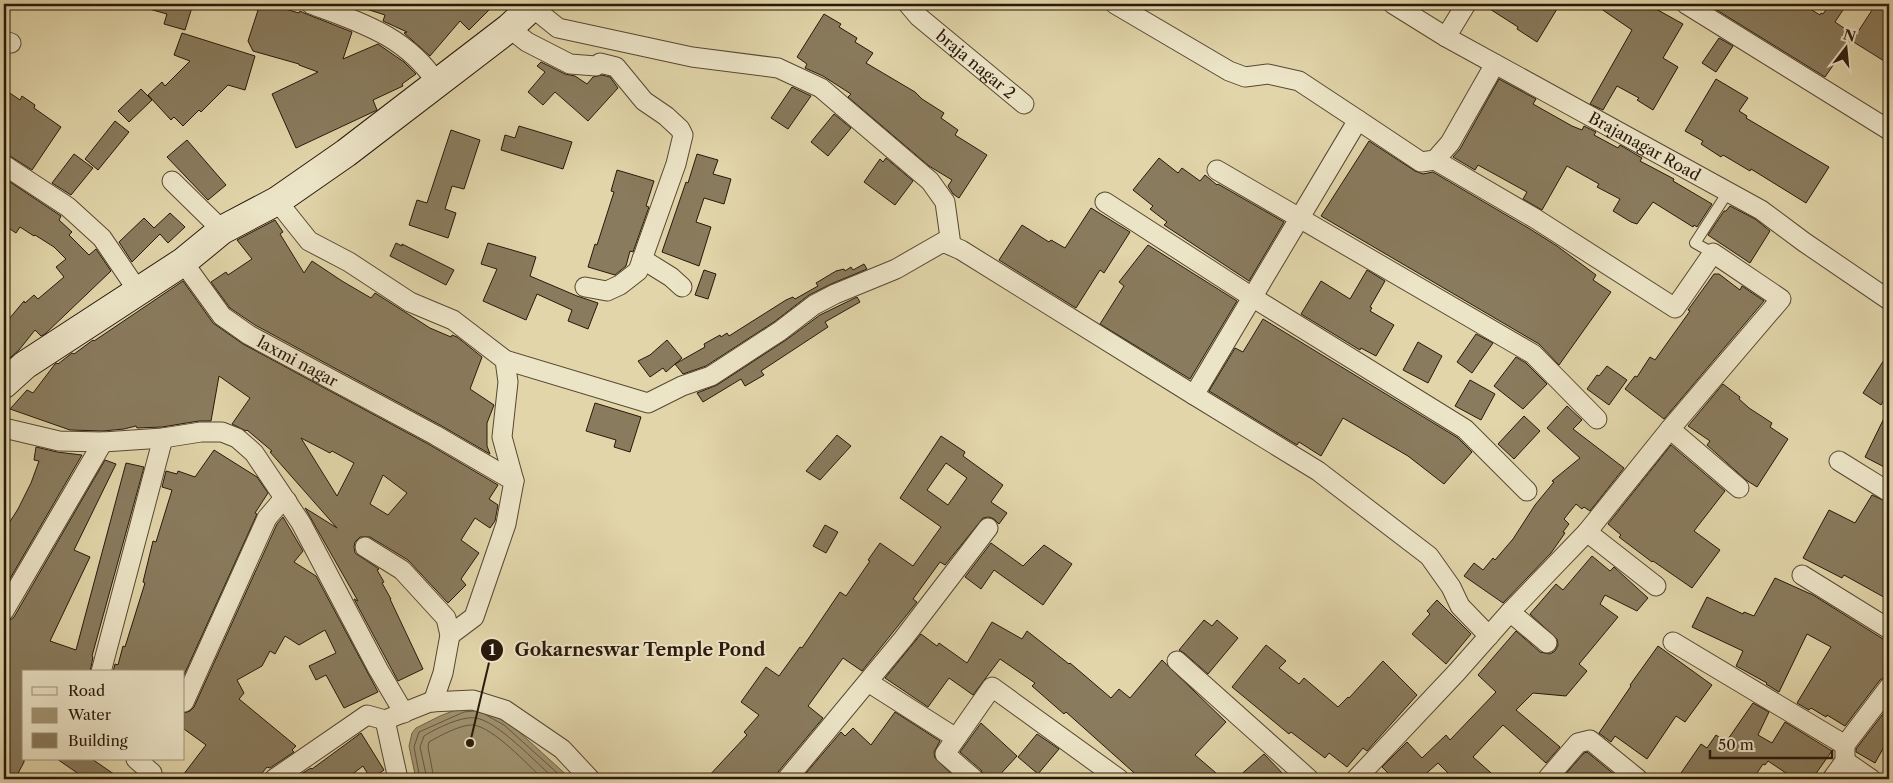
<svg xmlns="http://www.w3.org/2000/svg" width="1893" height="783" viewBox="0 0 1893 783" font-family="'Libre Caslon Text',serif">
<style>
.water{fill:#a29573;stroke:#726349}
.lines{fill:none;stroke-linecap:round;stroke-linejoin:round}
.shore{stroke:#66573f;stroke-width:1}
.building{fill:#897b5d;stroke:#29190b;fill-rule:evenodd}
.lane-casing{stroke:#574832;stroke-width:12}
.street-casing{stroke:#574832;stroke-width:21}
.secondary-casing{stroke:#29190b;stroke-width:30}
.lane{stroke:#ece4c7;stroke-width:10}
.street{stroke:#ece4c7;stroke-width:19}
.secondary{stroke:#ece4c7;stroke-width:28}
.labels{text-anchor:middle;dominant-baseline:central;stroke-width:4;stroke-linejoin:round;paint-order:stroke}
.street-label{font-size:16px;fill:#29190b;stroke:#ece4c7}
.leader{fill:none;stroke:#29190b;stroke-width:2}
.callout-dot{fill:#29190b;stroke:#ece4c7;stroke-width:2}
.mark-label{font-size:15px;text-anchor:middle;font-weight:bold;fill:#fff}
.callout-label{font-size:18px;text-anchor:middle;font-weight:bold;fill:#29190b;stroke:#ece4c7;stroke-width:4;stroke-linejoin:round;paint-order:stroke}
</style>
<rect width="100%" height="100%" fill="#e1d5a9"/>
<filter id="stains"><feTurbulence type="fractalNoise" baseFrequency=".004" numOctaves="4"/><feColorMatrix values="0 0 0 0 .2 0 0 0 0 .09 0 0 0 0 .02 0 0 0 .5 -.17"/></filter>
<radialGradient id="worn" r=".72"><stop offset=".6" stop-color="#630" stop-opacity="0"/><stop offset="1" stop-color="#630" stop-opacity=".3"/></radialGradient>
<path class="water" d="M478,706L507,721L571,779H416L409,746L412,733L416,728L440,716L463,707Z"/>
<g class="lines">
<path class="shore" d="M486,715L504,725L564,779
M420,779L414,747L419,732L464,712L474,711
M427,779L420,747L424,736C435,729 461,716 475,718C497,720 537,764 555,779
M434,779L428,747L429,742C439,736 462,724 473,725C493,727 528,765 543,779"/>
</g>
<path class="building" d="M143,4H193L185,30L164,24L167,14L142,7Z
M260,4H268L299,13L300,11L304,13L352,32L343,59L378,44L404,62L416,74L402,84L403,86L373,100L377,110L375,111L296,148L272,94L318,72L299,65V64L253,51L248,41Z
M358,4H495L469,30L460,21L430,56L404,33L407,32L383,21L385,15L357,6Z
M1482,4H1560L1537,42L1517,29L1518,27Z
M1594,4H1660L1656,9L1683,24L1663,58L1678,67L1653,110L1637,100L1639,98L1617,86L1603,110L1590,104L1632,30Z
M1707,4H1802L1820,15L1821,13L1823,14L1830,4H1847L1835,22L1854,35L1825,77Z
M1876,4H1884L1889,7V64L1852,41Z
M824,14L841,24L839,27L857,38L855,42L873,53L866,63L915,92L922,99L944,113L941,118L958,130L955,135L987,155L959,198L953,194L948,186L952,180L929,166L848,97L851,94L823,76L805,68L807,64L797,57Z
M182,33L255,56L245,90L228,85L201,112L199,110L183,126L174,117L171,120L148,95L162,82L165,86L190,61L174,55Z
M1719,38L1733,46L1716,72L1702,63Z
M541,62L565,74L575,76L587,84L593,77L602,75L610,77L618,88L588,121L555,92L543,105L528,92L545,72L537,66Z
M1499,79L1536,99L1533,104L1572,126L1582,130L1584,126L1596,132L1594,135L1618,148L1620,145L1642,158L1640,161L1674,179L1673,181L1712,204L1697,227L1694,225L1693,227L1653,202L1637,224L1631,222L1613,211L1620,199L1597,187L1599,184L1567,166L1542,210L1523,199L1527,192L1478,165L1475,170L1453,157L1460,149Z
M1716,79L1748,98L1739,111L1747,116L1746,118L1829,167L1806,203L1751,169L1750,171L1723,155L1721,157L1701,144L1703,141L1685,131Z
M792,87L811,96L788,129L771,118Z
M4,89L20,100L22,96L35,105L34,108L61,127L32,170L10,156L4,154Z
M141,89L152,100L129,122L118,111Z
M834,114L851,128L828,156L811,142Z
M115,121L129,132L98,170L85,159Z
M519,126L572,142L563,169L501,150L505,135L515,138Z
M451,130L480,140L464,189L452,186L445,209L456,213L448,238L409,225L417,200L427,203Z
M187,140L226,185L208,200L167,157Z
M1369,141L1415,171L1423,174L1433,172L1530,229L1557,246L1596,275L1593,280L1611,292L1559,365L1539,344L1321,216Z
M74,154L93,168L71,195L52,183Z
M697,154L718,160L713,174L731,179L724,204L704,198L696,222L711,227L699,266L662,252L686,182L688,183Z
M886,158L913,181L895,205L864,182L880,159L883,162Z
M1159,158L1178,173L1182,168L1200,181L1205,175L1217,185L1218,184L1284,222L1249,281L1164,225L1167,222L1150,209L1153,206L1133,190Z
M617,170L654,181L646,206L649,207L633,252L630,251L626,266L615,275L588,267L595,244L597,245L614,192L611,191Z
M4,178L61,216L59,220L72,232L69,235L89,255L96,249L111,271L45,334L41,336L35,330L19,350L4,363V325L24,301L25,303L34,295L38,299L64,277L56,267L66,259L54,247L35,235L34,236L20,227L16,233L4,225Z
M1730,206L1755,219L1770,231L1750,263L1708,235L1724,211H1726Z
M1091,208L1130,232L1104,273L1100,270L1076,308L999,260L1022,225L1049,242L1051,240L1065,248Z
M170,213L185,227L168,243L160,234L132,262L119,242L144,218L154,228Z
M275,220L283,232L280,234L304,273L312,261L342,281L371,298L375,293L430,328L451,337L452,335L457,337L482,357L470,389L494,405L487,423V446L490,454L440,425L255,325L230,308L211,282L226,272L228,275L252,259L237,240Z
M396,243L402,246V244L454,270L446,285L390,256Z
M488,243L536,257L530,276L577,296L598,303L588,329L568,321L572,310L537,294L526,320L483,301L497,269L481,264Z
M1148,245L1237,301L1190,379L1100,324L1124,286L1119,282Z
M864,264L867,269L831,284L809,295L774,322L706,366L683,374L675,364L705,347L704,344L720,335L721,337L727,333L729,336L786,300L793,297L795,299L818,286L816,283L836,271L844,269L845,271L851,267L853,270Z
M704,270L716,274L708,299L695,295Z
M1367,270L1385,281L1370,307L1372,308L1370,311L1394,325L1376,356L1361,348L1360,350L1301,314L1321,281L1350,299Z
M1714,274H1719L1740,290L1742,286L1764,301L1664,419L1625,389L1635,376L1637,377L1650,357L1655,360L1690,311L1688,310Z
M183,281L213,323L243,344L430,445L498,485L489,499L498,505L495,521L490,528L475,518L461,540L479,553L461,579L466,585L448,603L408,560L370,537H360L355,542L354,547L355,553L379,569L377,570L384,582L382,583L391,599H390L423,669L398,681L354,599L358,601L305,508L337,528L270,452L272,451L247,430L246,431L232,424L250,398L219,376L211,421H199L162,427L137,428L136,426L124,429L103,431L70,430L10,409L27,390L33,393L55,364L57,363L58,364L72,353L74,354L93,340L94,341ZM301,438L330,453L332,451L354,463L337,496ZM383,475L407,493L388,515L370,504Z
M857,297L860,302L825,322L828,327L761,371L764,375L745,386L741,379L703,402L697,393L717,385L786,340L820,315Z
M1263,319L1458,438L1472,452L1444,484L1408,456L1343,418L1321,456L1299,442L1297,445L1209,391L1235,348L1243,352Z
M1476,334L1493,343L1472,373L1457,362Z
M667,340L682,358L666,372L663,368L650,377L638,361L650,355Z
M1418,342L1442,356L1428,383L1403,370Z
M1889,352V391L1881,405L1863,393Z
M1516,357L1526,363L1547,384L1523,409L1494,386Z
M1607,366L1627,380L1609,405L1587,389L1597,375L1599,376Z
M1470,380L1495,394L1481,420L1455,406Z
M1723,384L1740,397L1739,399L1749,408L1772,423L1770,427L1788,439L1757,487L1746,480L1707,445L1710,441L1688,426Z
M595,403L641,417L630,452L614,447L616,440L586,431Z
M1567,406L1582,420L1573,429L1624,468L1590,511L1584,507L1582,509L1576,504L1564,519L1569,524L1563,532L1565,533L1551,553L1503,603L1464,576L1474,563L1483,570L1493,558L1495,560L1513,539L1535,505L1554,482L1552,481L1580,458L1547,428Z
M1889,408V479L1884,475L1888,469L1865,457Z
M1524,416L1540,431L1514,459L1498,444Z
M837,435L851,446L820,480L806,471Z
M941,436L965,452L963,456L1003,485L991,502L1007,513L999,524L994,519L989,517L983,518L945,565L940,562L913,599L917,602L862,671L843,658L808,706L823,718L778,772L776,779H706L747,735L744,732L759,715L741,702L766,667L779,676L800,647L802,648L840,592L846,596L870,561L868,560L880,543L913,566L941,527L900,498ZM946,463L967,478L948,505L927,490Z
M1671,445L1725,491L1694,531L1720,550L1692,588L1653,561L1652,562L1619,537L1621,535L1608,524Z
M36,447L57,452L82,455L4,589V531L18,509L31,483L39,461L34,460Z
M214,450L257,477L268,493L255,513L257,514L184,675V672H113L115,664L118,665L123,646L125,647L145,583L143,582L153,541L156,542L172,490L162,487L166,471L177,474L178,471L195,477Z
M105,460L116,464L74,550L90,557L50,641L76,650L126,463L144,467L92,656L93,657L90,672H24V762L15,779H4V622L9,621L14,617Z
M1872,495L1889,503V600L1844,575L1842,578L1803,558L1829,510L1855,523Z
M283,517L303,551L294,562L316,576L378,692L344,708L326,675L316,680L309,666L336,653L325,630L299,645L285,636L275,654L270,651L262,666L237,680L244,693L239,699L296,746L292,750L294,752L270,768L267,767L257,779H180L206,745L184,729V713L190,711L194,707L277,524Z
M825,525L838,532L826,553L813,546Z
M991,543L1023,566L1044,545L1072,564L1043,605L994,570L981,589L965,577Z
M1592,556L1610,571L1614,567L1648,598L1637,611L1605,595L1600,604L1618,617L1579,664L1587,671L1566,696L1533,693L1516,710L1560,747L1546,763L1503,725L1473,757L1498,779H1454L1438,763L1420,779H1394L1382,767L1407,742L1422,758L1446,735L1450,740L1496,692L1478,675L1516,631L1540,652L1550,654L1555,651L1558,645L1557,639L1530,614L1556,584L1563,590Z
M1775,578L1813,595L1883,639L1889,640V674L1880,680L1845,726L1827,715L1826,717L1811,708L1809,710L1797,703L1831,647L1807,634L1779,692L1766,684L1767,683L1736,666L1743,651L1692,627L1707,597L1743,614L1744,612L1754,616Z
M1437,600L1471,634L1446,664L1412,634L1430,614L1427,611Z
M1204,620L1212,626L1217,620L1238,638L1208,674L1184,653L1179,650Z
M992,622L1022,639L1027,631L1069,664L1070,663L1111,698L1119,689L1130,698L1162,660L1226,722L1195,755L1223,779H1141L1066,712L1064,714L1032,686L1035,683L1000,659L973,695L949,678L928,707L885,678L921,634L937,646L939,643L967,663Z
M1266,645L1286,661L1279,668L1299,684L1304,678L1338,707L1348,697L1349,698L1383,661L1417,695L1367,751L1363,748L1347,767L1329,753L1325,758L1291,732L1289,734L1232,687Z
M1658,646L1712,685L1685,722L1676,716L1647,759L1615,736L1611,742L1599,733L1631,686L1630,685Z
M1753,703L1769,712L1758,735L1772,743L1785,722L1832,751L1812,779H1795L1768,761L1765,765L1763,764L1753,779H1690L1681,773L1701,744L1707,748L1716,735L1726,742Z
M1889,706V738L1875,763L1856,752V749Z
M895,712L940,741L934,752L935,758L957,779H801L841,732L845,736L853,728L871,745Z
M981,723L1017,756L996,779H985L981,770L960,752Z
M361,733L384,770L371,779L363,766L346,779H293L311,768L312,769Z
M1037,734L1059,749L1038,774L1018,757Z
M1587,752L1620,779H1566L1563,777L1584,753Z
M1264,754L1288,779H1236Z
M57,759H92L121,779H86Z"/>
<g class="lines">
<g class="lane-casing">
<path id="lane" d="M1713,253L1695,243L1728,192"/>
</g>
<g class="street-casing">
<g id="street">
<path d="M311,4C362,23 406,36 437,83"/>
<path id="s1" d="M908,4L919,17L1024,104"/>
<path d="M1115,4L1229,71L1245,77L1268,74L1299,81L1358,120"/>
<path id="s2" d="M1393,4L1446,37L1761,210L1804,242L1889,300"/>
<path d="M1686,4L1889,130"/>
<path d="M532,7L558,28L692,57L778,68L821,88L930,181L945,202L951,245"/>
<path d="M509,28L527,42L570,64L596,66L600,63L616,67L644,101L666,116L680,129L683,135L676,164L638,271L620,285L607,291L585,287"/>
<path d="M1446,37L1466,4"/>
<path d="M4,41L11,43"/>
<path d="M4,165L68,207L102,238L138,291"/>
<path d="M1217,170L1533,354L1597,419"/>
<path d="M172,181L222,230"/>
<path d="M277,201L309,241L349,262L410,302L453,320L505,360L508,382L502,437L514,481"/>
<path d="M1105,202L1252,297L1465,429L1527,491"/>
<path d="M642,259L671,277L682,287"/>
<path id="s3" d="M183,262L222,316L249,335L435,435L514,481L506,524L474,617L450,635"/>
<path d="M505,360L648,403L682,386L711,376L780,331L814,305L835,294L896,269L943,242L961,250L1194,395"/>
<path d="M4,428L59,441L103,442L163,438L201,432H222L237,438L254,453L301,523L378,669L404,713"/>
<path d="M1670,429L1739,488"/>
<path d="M1839,461L1889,492"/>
<path d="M1587,532L1656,586"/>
<path d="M365,547L402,570L446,618L450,635L443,673L433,702"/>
<path d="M1802,575L1889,629"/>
<path d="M4,611L103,442"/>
<path d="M1510,612L1547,643"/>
<path d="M1489,636L1460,606L1451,587L1429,556L1318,471L1194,395L1358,120L1421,162L1435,160L1450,143L1495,64"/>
<path d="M1673,642L1845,745"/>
<path d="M1177,661L1309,779"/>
<path d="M101,672L163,438"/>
<path d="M868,682L956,738"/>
<path d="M184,702L267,518L279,504L287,501"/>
<path d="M385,720L398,779"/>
<path d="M136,759L152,773L153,779"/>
<path d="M1845,761L1871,779"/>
<path d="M274,779L367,715L385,720L430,702L473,700L505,710L562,749L590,779"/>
<path d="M787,779L903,639L988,528"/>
<path d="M974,779L945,754L992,687L1119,779"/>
<path d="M1356,779L1456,673L1510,612L1587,532L1670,429L1781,299L1713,253L1675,308L1536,219L1435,160"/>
<path d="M1547,779L1578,743L1590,740L1638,779"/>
<path d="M1832,779L1845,761V745L1889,687"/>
</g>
</g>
<g class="secondary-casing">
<path id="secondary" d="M4,384L25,365L183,262L222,230L277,201L346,153L509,28L535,4"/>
</g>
<use href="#lane" class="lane"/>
<use href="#street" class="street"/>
<use href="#secondary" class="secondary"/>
</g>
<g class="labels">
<g class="street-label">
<text stroke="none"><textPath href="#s1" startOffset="91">braja nagar 2</textPath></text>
<text stroke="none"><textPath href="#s2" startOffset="289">Brajanagar Road</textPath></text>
<text stroke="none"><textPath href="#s3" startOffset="155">laxmi nagar</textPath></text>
</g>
</g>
<path class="leader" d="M470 743L492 650"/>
<g class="callout-dot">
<circle cx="470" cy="743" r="5"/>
<circle cx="492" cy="650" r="12"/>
</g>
<g class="mark-label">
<text x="492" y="655">1</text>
</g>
<g class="callout-label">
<text x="640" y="656">Gokarneswar Temple Pond</text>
</g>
<rect width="1893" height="783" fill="none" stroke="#e1d5a9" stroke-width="20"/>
<rect x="5" y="5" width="1883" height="773" fill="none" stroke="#29190b" stroke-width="2.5"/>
<rect x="10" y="10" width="1873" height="763" fill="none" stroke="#29190b"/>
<rect x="22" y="670" width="162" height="90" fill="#ece4c7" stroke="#9e937c"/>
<rect x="32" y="687" width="25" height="8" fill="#ece4c7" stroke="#9e937c"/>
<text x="68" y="696" font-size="15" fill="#29190b">Road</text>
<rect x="32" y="708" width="25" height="15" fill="#a29573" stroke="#9e937c"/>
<text x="68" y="720" font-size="15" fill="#29190b">Water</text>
<rect x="32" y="733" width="25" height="15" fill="#897b5d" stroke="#9e937c"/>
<text x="68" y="746" font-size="15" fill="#29190b">Building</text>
<g transform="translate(1846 48) rotate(16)" stroke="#ece4c7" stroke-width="4" paint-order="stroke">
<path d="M0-4L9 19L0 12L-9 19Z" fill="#29190b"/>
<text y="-8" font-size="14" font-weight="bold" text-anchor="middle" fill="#29190b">N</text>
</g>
<path d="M1710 750v8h122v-8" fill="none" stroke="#29190b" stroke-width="2.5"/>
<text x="1718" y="750" font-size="15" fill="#29190b" stroke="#ece4c7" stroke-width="4" paint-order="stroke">50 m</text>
<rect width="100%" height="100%" filter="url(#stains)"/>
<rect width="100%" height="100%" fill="url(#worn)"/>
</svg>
